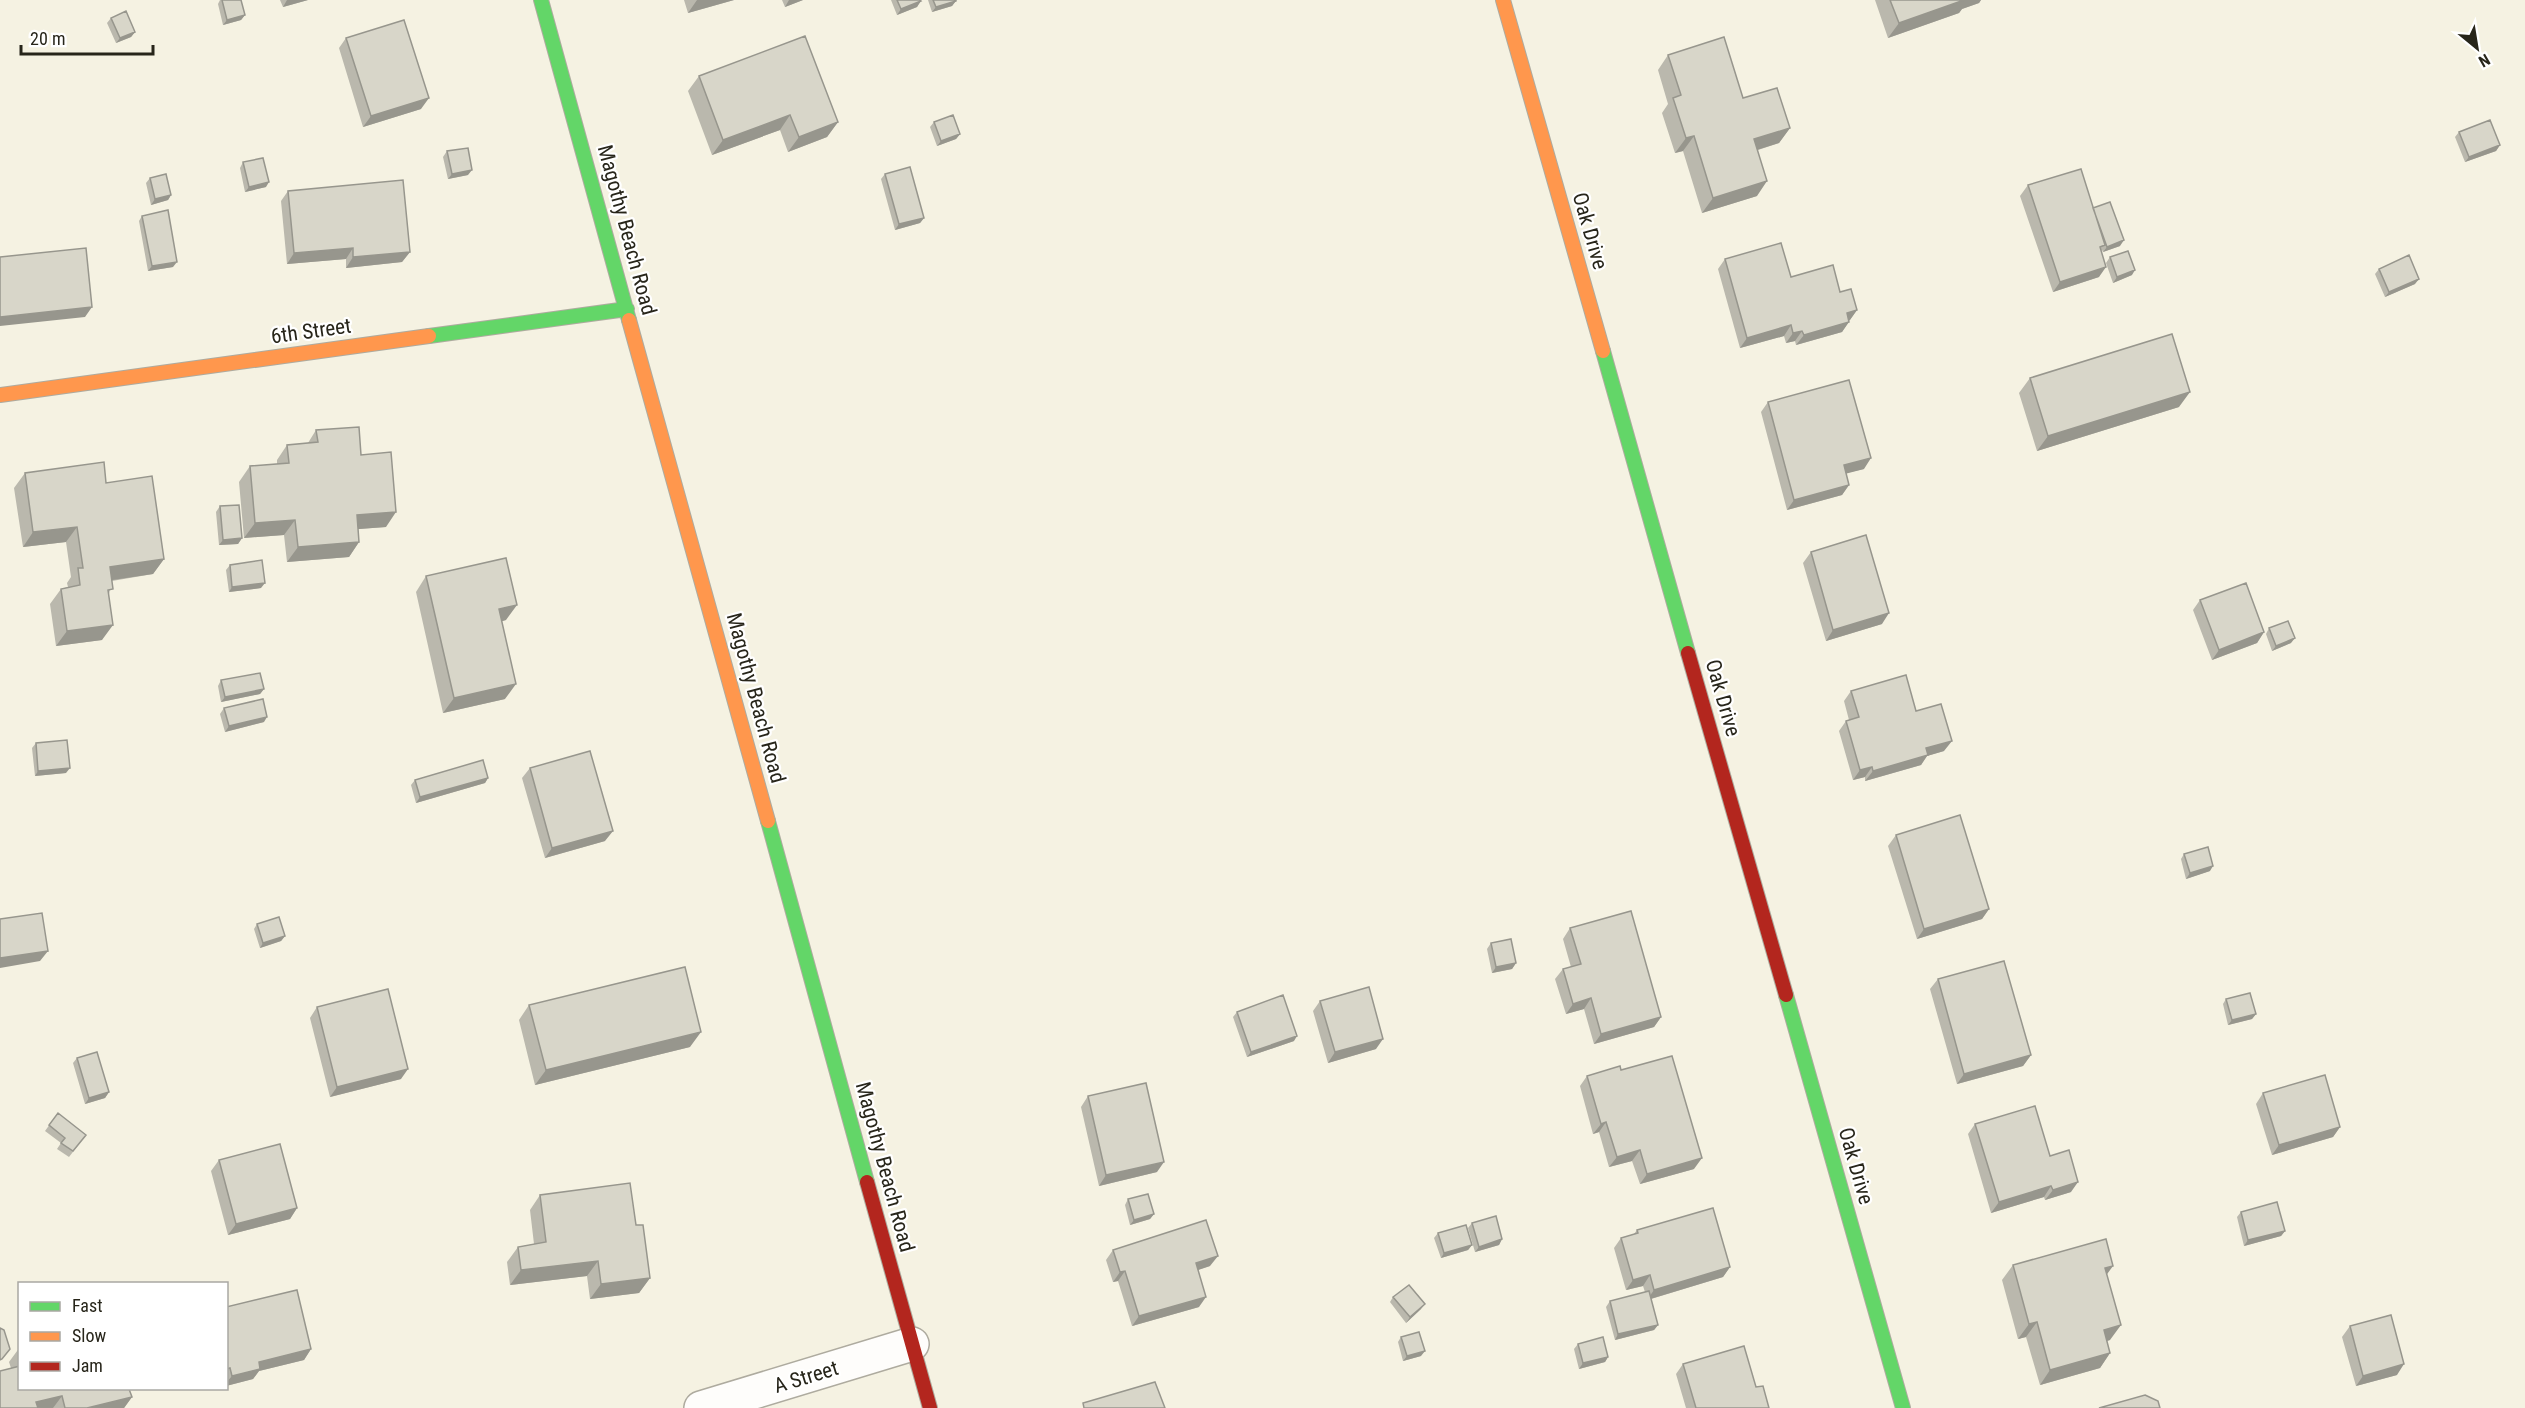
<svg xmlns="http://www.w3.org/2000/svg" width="2525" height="1408" viewBox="0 0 2525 1408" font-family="'Roboto Condensed',sans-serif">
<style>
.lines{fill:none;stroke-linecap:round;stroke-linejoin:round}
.street-casing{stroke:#aeab9f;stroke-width:36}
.fast-casing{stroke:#aeab9f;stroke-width:16}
.slow-casing{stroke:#aeab9f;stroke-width:16}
.jam-casing{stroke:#aeab9f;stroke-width:16}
.street{stroke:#fefdfb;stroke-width:33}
.fast{stroke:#63d668;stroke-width:14}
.slow{stroke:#ff974d;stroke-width:14}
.jam{stroke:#b3261e;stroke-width:14}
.wall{fill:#bab8ad}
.shaded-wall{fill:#97968d}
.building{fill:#d8d6c9;stroke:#97968d;stroke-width:1.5}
.labels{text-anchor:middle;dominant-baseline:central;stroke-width:4.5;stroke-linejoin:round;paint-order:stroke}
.street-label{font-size:21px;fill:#27251a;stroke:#fff}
</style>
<rect width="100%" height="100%" fill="#f5f2e2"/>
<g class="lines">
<g class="street-casing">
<path id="street" d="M701,1408L912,1344"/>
</g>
<g class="fast-casing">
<path id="fast" d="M541,0L629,320
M429,336L627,309
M1603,351L1688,653
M768,821L867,1182
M1786,995L1903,1408"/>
</g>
<g class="slow-casing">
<path id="slow" d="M1503,0L1603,351
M629,320L768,821
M0,395L429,336"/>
</g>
<g class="jam-casing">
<path id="jam" d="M1688,653L1786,995
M867,1182L930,1408"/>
</g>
<use href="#street" class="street"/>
<use href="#fast" class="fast"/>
<use href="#slow" class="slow"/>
<use href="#jam" class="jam"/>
</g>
<path class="wall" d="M220,0H241L245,15L241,20L223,25L218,4Z
M280,0H308L283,7Z
M684,0H734L688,13Z
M782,0H803L785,7Z
M891,0H920L917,7L897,15Z
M928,0H956L952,6L932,12Z
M1875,0H1981L1979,3L1962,9L1959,13L1888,38Z
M111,18L135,32L131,37L116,43L107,23Z
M346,38L421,109L363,127L339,48Z
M1668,55L1743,98L1790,128L1779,143L1758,150L1757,196L1702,213L1683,151L1675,153L1662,113L1668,104L1658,70Z
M699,76L838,122L827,137L788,152L780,130L712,155L688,91Z
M934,122L960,134L956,139L937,146L930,127Z
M2459,132L2500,145L2496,151L2465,162L2455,137Z
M447,151L468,175L448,179L443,157Z
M243,162L266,187L245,192L240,168Z
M885,174L924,218L920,223L895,230L881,179Z
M150,178L171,195L168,200L151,205L146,183Z
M2028,185L2093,208L2120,246L2103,252L2102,250L2101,251L2099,277L2053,292L2020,196Z
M288,191L410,252L402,262L346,268V259L287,264L281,201Z
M142,216L173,267L148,271L139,221Z
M2110,257L2132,275L2113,283L2106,263Z
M1725,259L1840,292L1857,310L1849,321L1842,332L1796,345L1795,341L1786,343L1784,336L1740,348L1718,269Z
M2379,269L2415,284L2385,297L2375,274Z
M2030,378L2179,407L2037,451L2019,393Z
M1768,402L1864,469L1846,473L1849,485L1842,495L1787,510L1761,412Z
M316,430L361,455L386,527L358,529L359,542L349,557L287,562L284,535L244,538L239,482L250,466L277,464V460L287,445L308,443Z
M25,473L106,483L164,559L153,574L112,581L109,594L102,640L56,646L50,604L61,589L68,587L67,583L71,577L66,542L23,547L14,488Z
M220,506L242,538L238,544L219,545L216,512Z
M1811,552L1882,624L1826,641L1803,563Z
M230,565L261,588L229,592L226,570Z
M426,576L506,620L502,621L505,699L443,713L416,592Z
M2200,600L2264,632L2257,643L2212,660L2193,610Z
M2269,628L2291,643L2272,651L2266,634Z
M221,680L264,689L260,694L221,702L218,686Z
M1851,691L1916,711L1944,751L1927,756L1921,765L1865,781V777L1853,780L1839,731L1846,721L1849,720L1844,701Z
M224,708L264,722L225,732L220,714Z
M36,743L66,773L35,776L32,748Z
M530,768L605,841L545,858L522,778Z
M488,778L485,783L416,803L411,785L415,780Z
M1896,835L1989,909L1982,919L1917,939L1888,846Z
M2184,854L2210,871L2186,879L2181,859Z
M257,924L285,936L281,941L260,948L254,929Z
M1570,928L1661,1017L1654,1027L1594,1044L1584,1009L1566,1014L1555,979L1563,969L1571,967L1563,939Z
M1491,943L1516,963L1512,969L1492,973L1487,949Z
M1938,979L2031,1055L2023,1066L1957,1084L1930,989Z
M2226,999L2256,1014L2252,1019L2228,1025L2223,1004Z
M1320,1001L1376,1049L1328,1063L1313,1011Z
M529,1005L690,1047L535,1085L519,1020Z
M317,1007L401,1079L330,1097L310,1018Z
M1237,1012L1294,1041L1247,1057L1233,1017Z
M77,1058L109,1092L105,1098L85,1104L73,1063Z
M1621,1070L1694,1169L1640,1184L1632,1161L1609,1167L1599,1132L1593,1134L1580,1086L1587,1076Z
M2263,1093L2340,1127L2333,1137L2272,1155L2256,1104Z
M1088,1096L1157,1172L1099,1186L1081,1107Z
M58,1113L86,1135L69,1157L57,1149L61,1143L45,1131Z
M1975,1124L2050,1156L2071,1192L2045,1200L2044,1197L1991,1213L1968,1134Z
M219,1160L297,1208L290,1219L228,1235L211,1171Z
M540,1195L636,1225L650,1278L639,1293L590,1299L587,1276L510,1285L507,1262L518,1247L534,1244L530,1210Z
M1128,1199L1154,1214L1150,1219L1130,1225L1125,1205Z
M2241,1212L2285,1231L2281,1236L2244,1246L2237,1217Z
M1472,1223L1502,1239L1499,1245L1475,1252L1468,1228Z
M1637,1230L1730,1267L1723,1277L1651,1299L1658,1325L1654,1330L1615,1340L1606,1307L1610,1301L1645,1292L1643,1286L1626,1290L1614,1248L1621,1238L1634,1234Z
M1438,1233L1472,1245L1468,1250L1441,1258L1434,1238Z
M1113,1250L1210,1266L1198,1270L1199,1307L1132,1326L1118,1281L1113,1282L1106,1260Z
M2013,1265L2107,1275L2110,1340L2107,1341L2110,1353L2100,1368L2040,1385L2026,1337L2018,1339L2002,1280Z
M1393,1297L1421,1309L1406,1323L1390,1302Z
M226,1307L311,1349L304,1360L259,1371L253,1379L226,1386Z
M2350,1326L2397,1375L2356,1386L2342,1337Z
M1401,1337L1421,1356L1403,1361L1398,1342Z
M1578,1344L1608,1357L1605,1362L1579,1369L1574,1349Z
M20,1347V1389L132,1397L124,1408H0L11,1368L9,1362Z
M1683,1364L1756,1387L1769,1408H1686L1676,1374Z"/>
<path class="shaded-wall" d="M287,0H308L283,7Z
M697,0H734L688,13Z
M789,0H803L785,7Z
M1964,0H1981L1979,3L1962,9L1959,13L1888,38L1899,23Z
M921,1L917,7L897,15L901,9Z
M956,1L952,6L932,12L936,7Z
M245,15L241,20L223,25L227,20Z
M135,32L131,37L116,43L120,38Z
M429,98L421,109L363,127L371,116Z
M790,115L780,130L712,155L723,140Z
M838,122L827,137L788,152L799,137Z
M1790,128L1779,143L1744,154L1754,139Z
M960,134L956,139L937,146L941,141Z
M1694,136L1683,151L1675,153L1686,138Z
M2500,145L2496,151L2465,162L2469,157Z
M472,170L468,175L448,179L452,174Z
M1767,181L1757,196L1702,213L1713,198Z
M269,182L266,187L245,192L249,187Z
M171,195L168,200L151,205L155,199Z
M924,218L920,223L895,230L899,224Z
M2124,240L2120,246L2103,252L2107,247Z
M353,248L346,259L287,264L294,253Z
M410,252L402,262L346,268L353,257Z
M177,262L173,267L148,271L152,266Z
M2106,267L2099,277L2053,292L2060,282Z
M2135,270L2132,275L2113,283L2117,277Z
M2419,279L2415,284L2385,297L2389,292Z
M92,307L85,317L0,326V317Z
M1857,310L1850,320L1839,323L1847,313Z
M1849,322L1842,332L1796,345L1804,335Z
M1791,325L1784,336L1740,348L1747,338Z
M1802,331L1795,341L1786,343L1793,333Z
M2190,392L2179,407L2037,451L2048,436Z
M1871,458L1864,469L1837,476L1844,465Z
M1849,485L1842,495L1787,510L1794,500Z
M396,512L386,527L346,530L357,515Z
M295,520L284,535L244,538L255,523Z
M77,527L66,542L23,547L33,532Z
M242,538L238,544L219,545L223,540Z
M359,542L349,557L287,562L298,547Z
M164,559L153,574L99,582L110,567Z
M265,583L261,588L229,592L232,587Z
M517,605L506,620L489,625L499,609Z
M1889,613L1882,624L1826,641L1833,630Z
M113,625L102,640L56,646L67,631Z
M2264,632L2257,643L2212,660L2219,650Z
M2295,638L2291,643L2272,651L2276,646Z
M516,684L505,699L443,713L454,698Z
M264,689L260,694L221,702L225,697Z
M267,717L264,722L225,732L229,726Z
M1952,741L1944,751L1927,756L1921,765L1865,781L1873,771L1926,748Z
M1872,767L1865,777L1853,780L1860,770Z
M70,768L66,773L35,776L38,771Z
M488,778L485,783L416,803L420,797Z
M613,831L605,841L545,858L552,848Z
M2213,866L2210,871L2186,879L2190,873Z
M1989,909L1982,919L1917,939L1924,929Z
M285,936L281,941L260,948L263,943Z
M48,951L40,961L0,968V958Z
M1516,963L1512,969L1492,973L1496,967Z
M1591,998L1584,1009L1566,1014L1573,1004Z
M2256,1014L2252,1019L2228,1025L2232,1020Z
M1661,1017L1654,1027L1594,1044L1601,1034Z
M701,1032L690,1047L535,1085L546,1070Z
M1297,1036L1294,1041L1247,1057L1251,1052Z
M1383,1039L1376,1049L1328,1063L1335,1052Z
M2031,1055L2023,1066L1957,1084L1964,1074Z
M408,1069L401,1079L330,1097L337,1087Z
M109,1092L105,1098L85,1104L89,1098Z
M1606,1122L1599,1132L1593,1134L1601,1124Z
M2340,1127L2333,1137L2272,1155L2279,1145Z
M1640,1150L1632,1161L1609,1167L1617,1157Z
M1702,1158L1694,1169L1640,1184L1647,1174Z
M1164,1162L1157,1172L1099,1186L1106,1175Z
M2078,1182L2071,1192L2045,1200L2053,1190Z
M2051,1186L2044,1197L1991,1213L1999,1202Z
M297,1208L290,1219L228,1235L236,1224Z
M1154,1214L1150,1219L1130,1225L1134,1220Z
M2285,1231L2281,1236L2244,1246L2248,1240Z
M1502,1239L1499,1245L1475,1252L1479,1247Z
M1472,1245L1468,1250L1441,1258L1444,1253Z
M1218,1256L1210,1266L1189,1273L1196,1263Z
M598,1261L587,1276L510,1285L521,1270Z
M2113,1266L2102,1281L2105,1268Z
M1730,1267L1723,1277L1647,1300L1654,1290Z
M1125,1271L1118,1281L1113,1282L1120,1272Z
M1650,1275L1643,1286L1626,1290L1633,1280Z
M650,1278L639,1293L590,1299L601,1284Z
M1206,1297L1199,1307L1132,1326L1139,1316Z
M1425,1304L1421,1309L1406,1323L1410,1317Z
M2037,1322L2026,1337L2018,1339L2029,1324Z
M1658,1325L1654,1330L1615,1340L1618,1334Z
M2121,1325L2110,1340L2093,1345L2104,1330Z
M311,1349L304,1360L259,1371L253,1379L226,1386V1383L232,1376L259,1362Z
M1425,1351L1421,1356L1403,1361L1407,1356Z
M2110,1353L2100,1368L2040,1385L2050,1370Z
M1608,1357L1605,1362L1579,1369L1583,1363Z
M2404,1364L2397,1375L2356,1386L2363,1376Z
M62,1396L53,1408H32L36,1402Z
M132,1397L124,1408H87Z"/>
<path class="building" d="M222,0H241L245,15L227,20Z
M897,0H920L921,1L901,9Z
M933,0H956V1L936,7Z
M1890,0H1964L1899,23Z
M126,11L135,32L120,38L111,18Z
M404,20L429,98L371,116L346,38Z
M805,36L838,122L799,137L790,115L723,140L699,76Z
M1724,37L1743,98L1777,88L1790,128L1754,139L1767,181L1713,198L1694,136L1686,138L1673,98L1681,95L1668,55Z
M953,115L960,134L941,141L934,122Z
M2490,120L2500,145L2469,157L2459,132Z
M468,148L472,170L452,174L447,151Z
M263,158L269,182L249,187L243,162Z
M910,167L924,218L899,224L885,174Z
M2081,169L2105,245L2100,247L2106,267L2060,282L2028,185Z
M166,174L171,195L155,199L150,178Z
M403,180L410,252L353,257V248L294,253L288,191Z
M2110,202L2124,240L2107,247L2093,208Z
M168,210L177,262L152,266L142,216Z
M1781,243L1791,277L1833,265L1840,292L1851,289L1857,310L1847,313L1849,322L1804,335L1802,331L1793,333L1791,325L1747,338L1725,259Z
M86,248L92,307L0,317V257Z
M2128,251L2135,270L2117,277L2110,257Z
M2409,255L2419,279L2389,292L2379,269Z
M2172,334L2190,392L2048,436L2030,378Z
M1849,380L1871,458L1844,465L1849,485L1794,500L1768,402Z
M359,427L361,455L391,452L396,512L357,515L359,542L298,547L295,520L255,523L250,466L289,463L287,445L318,442L316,430Z
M104,462L106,483L152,476L164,559L110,567L113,589L108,590L113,625L67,631L61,589L80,585L78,568H83L77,527L33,532L25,473Z
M239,505L242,538L223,540L220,506Z
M1866,535L1889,613L1833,630L1811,552Z
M506,558L517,605L499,609L516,684L454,698L426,576Z
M262,560L265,583L232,587L230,565Z
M2246,583L2264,632L2219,650L2200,600Z
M2288,621L2295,638L2276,646L2269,628Z
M260,673L264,689L225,697L221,680Z
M1906,675L1916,711L1941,704L1952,741L1926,748L1928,755L1873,771L1872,767L1860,770L1846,721L1859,717L1851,691Z
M263,699L267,717L229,726L224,708Z
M67,740L70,768L38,771L36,743Z
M590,751L613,831L552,848L530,768Z
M483,760L488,778L420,797L415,780Z
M1960,815L1989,909L1924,929L1896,835Z
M2208,847L2213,866L2190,873L2184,854Z
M1631,911L1661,1017L1601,1034L1591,998L1573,1004L1563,969L1581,964L1570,928Z
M42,913L48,951L0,958V919Z
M279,917L285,936L263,943L257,924Z
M1511,939L1516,963L1496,967L1491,943Z
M2004,961L2031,1055L1964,1074L1938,979Z
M685,967L701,1032L546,1070L529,1005Z
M1369,987L1383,1039L1335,1052L1320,1001Z
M388,989L408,1069L337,1087L317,1007Z
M2250,993L2256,1014L2232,1020L2226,999Z
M1283,995L1297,1036L1251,1052L1237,1012Z
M97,1052L109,1092L89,1098L77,1058Z
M1672,1056L1702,1158L1647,1174L1640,1150L1617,1157L1606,1122L1601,1124L1587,1076L1620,1066L1621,1070Z
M2325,1075L2340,1127L2279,1145L2263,1093Z
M1146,1083L1164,1162L1106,1175L1088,1096Z
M2035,1106L2050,1156L2069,1150L2078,1182L2053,1190L2051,1186L1999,1202L1975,1124Z
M58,1113L86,1135L73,1151L61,1143L65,1138L49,1125Z
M280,1144L297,1208L236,1224L219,1160Z
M630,1183L636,1225H643L650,1278L601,1284L598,1261L521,1270L518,1247L546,1242L540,1195Z
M1148,1194L1154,1214L1134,1220L1128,1199Z
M2277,1202L2285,1231L2248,1240L2241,1212Z
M1713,1208L1730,1267L1654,1290L1650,1275L1633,1280L1621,1238L1638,1233L1637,1230Z
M1496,1216L1502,1239L1479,1247L1472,1223Z
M1206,1220L1218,1256L1196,1263L1206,1297L1139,1316L1125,1271L1120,1272L1113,1250Z
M1466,1225L1472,1245L1444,1253L1438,1233Z
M2106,1239L2113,1266L2105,1268L2121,1325L2104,1330L2110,1353L2050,1370L2037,1322L2029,1324L2013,1265Z
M1409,1285L1425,1304L1410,1317L1393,1297Z
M297,1290L311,1349L259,1362L260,1369L232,1376L230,1368L226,1369V1307Z
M1649,1291L1658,1325L1618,1334L1610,1301Z
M2391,1315L2404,1364L2363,1376L2350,1326Z
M0,1328L4,1330L10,1349L2,1359L0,1360Z
M1419,1332L1425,1351L1407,1356L1401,1337Z
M1603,1337L1608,1357L1583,1363L1578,1344Z
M1744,1346L1756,1387L1763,1386L1769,1408H1696L1683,1364Z
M20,1366V1389H129L132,1397L87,1408H65L62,1396L36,1402L38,1408H0V1371Z
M1155,1382L1165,1408H1084L1083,1403Z
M2145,1395L2158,1401L2160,1408H2099Z"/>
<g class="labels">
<g class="street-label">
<text transform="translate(627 230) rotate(75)">Magothy Beach Road</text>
<text transform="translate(1590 231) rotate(74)">Oak Drive</text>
<text transform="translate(311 331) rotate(-8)">6th Street</text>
<text transform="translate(756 698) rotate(75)">Magothy Beach Road</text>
<text transform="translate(1723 698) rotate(74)">Oak Drive</text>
<text transform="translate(1856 1166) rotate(74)">Oak Drive</text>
<text transform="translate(885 1167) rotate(75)">Magothy Beach Road</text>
<text transform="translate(806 1377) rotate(-17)">A Street</text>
</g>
</g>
<rect x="18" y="1282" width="210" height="108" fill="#ffffff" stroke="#a9a8a3" stroke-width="1.5"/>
<rect x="30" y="1302" width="30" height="9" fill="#63d668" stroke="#a9a8a3" stroke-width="1.5"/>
<text x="72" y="1312" font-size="18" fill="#27251a">Fast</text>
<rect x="30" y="1332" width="30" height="9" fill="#ff974d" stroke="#a9a8a3" stroke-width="1.5"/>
<text x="72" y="1342" font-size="18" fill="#27251a">Slow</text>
<rect x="30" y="1362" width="30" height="9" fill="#b3261e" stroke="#a9a8a3" stroke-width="1.5"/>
<text x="72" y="1372" font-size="18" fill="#27251a">Jam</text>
<g transform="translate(2477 48) rotate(150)" stroke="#ffffff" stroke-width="4.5" paint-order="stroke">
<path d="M0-4.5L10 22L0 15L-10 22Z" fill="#27251a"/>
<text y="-9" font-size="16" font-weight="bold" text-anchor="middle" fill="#27251a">N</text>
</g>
<path d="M21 45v9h132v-9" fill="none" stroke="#27251a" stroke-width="3"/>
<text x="30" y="45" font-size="18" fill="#27251a" stroke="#ffffff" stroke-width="4.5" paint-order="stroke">20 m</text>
</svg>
